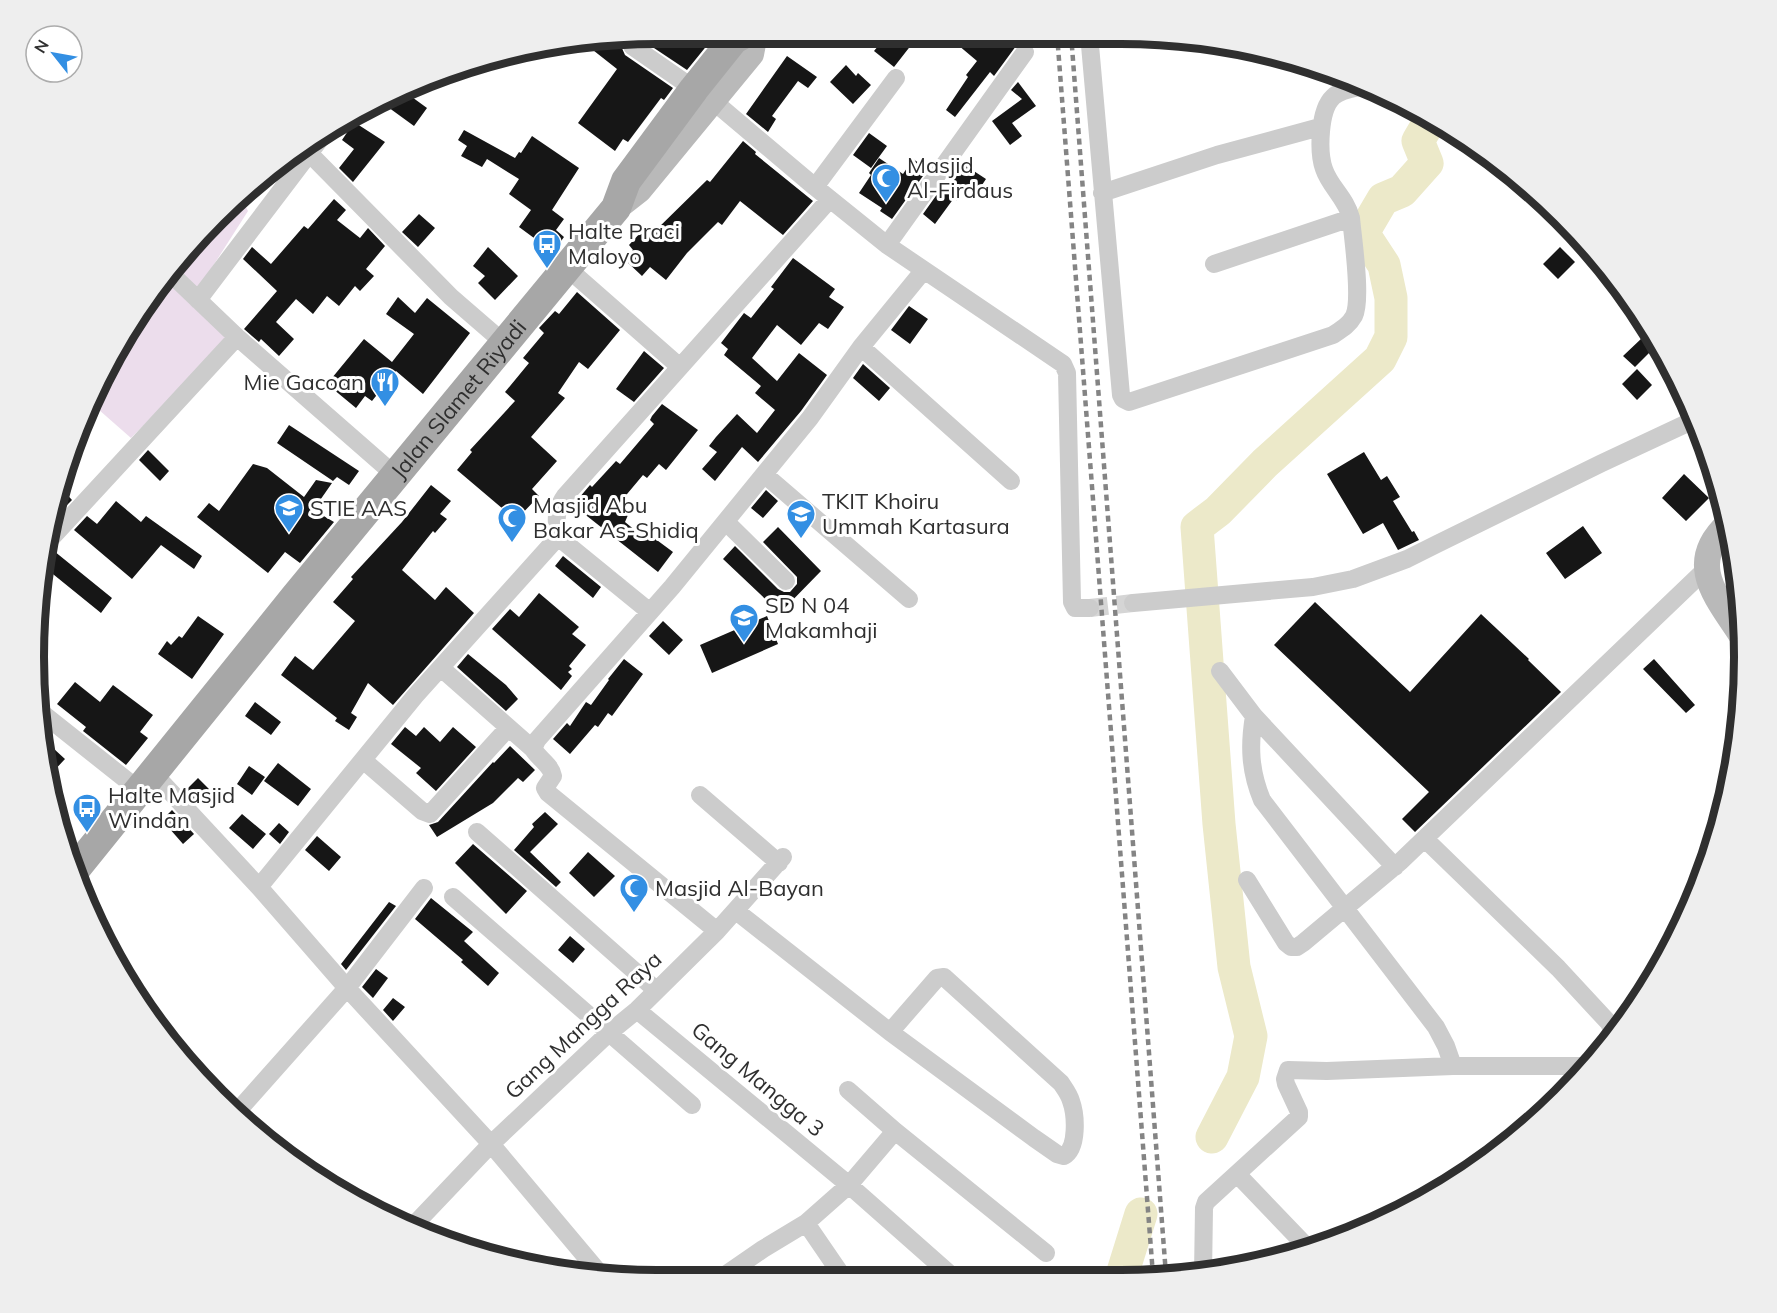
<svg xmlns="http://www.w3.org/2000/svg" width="1777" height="1313" viewBox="0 0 1777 1313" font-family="Mulish,sans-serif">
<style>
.green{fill:#ecddec}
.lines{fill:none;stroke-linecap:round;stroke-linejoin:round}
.river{stroke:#ece9c9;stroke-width:33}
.building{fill:#161616}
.street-tunnel{stroke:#d5d5d5;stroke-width:18;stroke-dasharray:18 9;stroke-linecap:butt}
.street{stroke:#ccc;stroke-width:18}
.secondary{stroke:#b9b9b9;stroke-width:26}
.primary{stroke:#a7a7a7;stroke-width:30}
.rail{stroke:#848484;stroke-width:4.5;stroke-dasharray:6 4.5;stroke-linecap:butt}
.labels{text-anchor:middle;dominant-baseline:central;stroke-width:6;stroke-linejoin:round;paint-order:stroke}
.poi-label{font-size:22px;fill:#2f2f2f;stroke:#fff;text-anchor:start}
.street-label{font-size:22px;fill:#2f2f2f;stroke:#fff}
.rim{fill:none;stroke:#2f2f2f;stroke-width:8}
</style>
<rect width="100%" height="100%" fill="#fff"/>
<path class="green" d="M240,196L248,211L197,291L240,328L131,438L90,402L97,380L188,245Z"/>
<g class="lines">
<path class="river" d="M1212,1137L1243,1077L1251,1036L1234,967L1219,824L1197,527L1218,511L1265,463L1380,359L1391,337V298L1384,265L1363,233L1383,199L1402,191L1427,163L1418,141L1431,119
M1122,1275L1141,1214"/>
</g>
<path class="building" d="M657,33H717L687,70L636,36Z
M888,34H899L912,44L894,67L874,51Z
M945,34H1002L1016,46L994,76L990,72L955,117L946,110L968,77L966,75L977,61Z
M626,37L621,46L625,55L673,88L664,100L661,98L628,142L623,139L615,151L578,123L617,69L584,43Z
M787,56L817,77L808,88L798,81L772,116L776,119L768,132L746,114Z
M846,65L856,76L858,73L871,85L853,104L830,82Z
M1018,82L1036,106L1012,123L1022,136L1010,145L992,121L1022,99L1011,90Z
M405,92L427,108L414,126L381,102Z
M354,122L385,142L353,182L339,168L354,149L342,140Z
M464,130L515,158L519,152L521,153L532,136L579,168L552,210L564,219L556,230L564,237L553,252L519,227L531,210L509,194L519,179L487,159L482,167L461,156L467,146L458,140Z
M869,133L887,146L871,168L853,155Z
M743,141L756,152L755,154L813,201L783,235L740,201L722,225L718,222L687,253L666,280L650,267L642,276L624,259L633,250L629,245L641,232L645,237L651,231L653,233L707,180L710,182Z
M879,158L903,174L913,159L928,169L892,219L880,211L882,208L859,193L871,175L869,173Z
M960,162L986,179L976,194L967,188L957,201L954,198L935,224L923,214Z
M334,199L346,210L337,220L360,238L368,228L385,246L366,269L374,276L360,291L355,286L339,306L327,296L313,314L296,299L276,322L294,339L279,356L261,339L259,342L244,329L277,291L243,259L252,247L271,264L304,226L308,229Z
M419,214L435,228L418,247L402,232Z
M488,247L518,276L495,300L478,283L485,276L473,266Z
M1560,247L1575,262L1558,279L1543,264Z
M793,258L835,289L829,297L844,307L828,329L819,323L801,345L777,325L752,358L777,381L799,353L827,375L801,411L758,462L742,447L715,481L702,469L717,452L709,446L716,437L737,414L757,433L775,410L755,393L761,386L724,355L728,349L721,343L744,313L751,318L774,289L771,287Z
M577,292L620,330L588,369L579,362L558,393L565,398L531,437L557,461L532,489L539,496L516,520L457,470L472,452L470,450L515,401L505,392L529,363L523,358L544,333L539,328L555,311L559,314Z
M398,297L415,313L427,298L470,333L423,394L396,371L372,401L365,396L356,408L327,384L364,339L392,362L414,334L386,314Z
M909,306L928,319L910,344L891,330Z
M1642,338L1653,349L1635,367L1623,356Z
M644,351L664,368L634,402L616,389Z
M863,364L890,388L879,401L853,378Z
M1637,369L1652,385L1637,400L1622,384Z
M662,404L698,430L666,470L659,464L647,478L643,475L617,506L628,515L625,522L642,536L646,532L673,552L658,572L573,505L590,485L592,487L616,461L620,464L654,424L650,420L652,416Z
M289,425L359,471L349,485L337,477L333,481L277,443Z
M148,450L169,471L160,481L139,460Z
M1364,452L1381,480L1387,476L1400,497L1393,501L1412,532L1414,531L1419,540L1398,550L1383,523L1363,534L1327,474Z
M253,464L267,468L304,497L316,480L332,483L316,506L323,512L322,515L334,522L300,563L285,552L268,573L197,517L209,503L219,511Z
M1684,474L1709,498L1686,521L1662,498Z
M431,485L451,501L440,514L447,519L435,533L433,531L402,570L435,600L446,587L474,613L393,705L368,683L351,713L357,717L349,730L335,721L337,718L281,675L295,656L313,670L355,621L333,602L353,579L351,577L402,522Z
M61,488L72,500L58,514L54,510Z
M766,490L778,501L763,518L751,508Z
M116,501L141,522L146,516L202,556L194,569L161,545L132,579L74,530L87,516L97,524Z
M1583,526L1602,553L1565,579L1546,553Z
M778,527L821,571L780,613L723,559L735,546L778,589L784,592H790L797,584V577L763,542Z
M54,551L112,598L101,613L43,566V559Z
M563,556L601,587L593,598L555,566Z
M539,593L579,627L572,634L586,645L569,666L572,669L568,672L572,676L561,690L492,629L510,609L519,617Z
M1315,602L1410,692L1481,614L1529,659L1528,660L1561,692L1415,832L1402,819L1429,792L1274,645Z
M198,616L224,634L192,679L158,654L167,641L171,645L179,636L182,638Z
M767,616L778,644L712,673L700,645Z
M663,621L683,640L669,655L649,636Z
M468,654L506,685L518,699L506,711L457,667Z
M624,659L643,674L612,716L608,713L598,727L595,725L570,754L553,739L567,723L570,726L586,702L591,705L609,680L608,679Z
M1654,659L1695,705L1686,713L1643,669Z
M75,682L100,702L113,685L153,715L140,732L148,738L126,765L83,731L86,727L57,704Z
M255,702L281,722L271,735L245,716Z
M405,727L416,736L424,727L440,742L453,727L476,747L436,791L416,773L421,768L391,744Z
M42,738L65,759L50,775L46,756Z
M510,746L535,770L523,782L518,778L493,803L437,837L429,825L438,822L493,762L494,763Z
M278,763L311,789L298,806L264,781Z
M249,766L265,777L252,795L237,784Z
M198,778L209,789L195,802L185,791Z
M172,810L194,834L183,844L162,820Z
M545,812L558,824L530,852L561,882L556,887L514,850L534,827L532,824Z
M242,814L266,834L253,849L229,828Z
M279,823L289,832L280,844L269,834Z
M317,836L341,857L329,871L305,850Z
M473,844L527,891L506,914L455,863Z
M588,852L615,876L594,897L569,873Z
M431,898L473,932L464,941L499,973L488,986L461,962L463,960L415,919Z
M389,902L396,906L346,970L341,964Z
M570,936L585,949L573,963L558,950Z
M376,969L388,978L373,998L362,987Z
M393,998L405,1007L393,1021L383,1010Z"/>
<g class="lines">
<path class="street-tunnel" d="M1090,608L1133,603"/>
<path class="street" d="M1089,34L1121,395L1123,399L1129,402L1333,335C1342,329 1349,325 1354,316C1362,299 1353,240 1351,218C1346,198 1330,187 1324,169C1318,152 1319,110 1333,97C1341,89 1358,88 1368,85
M632,46L694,89
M712,100L815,187L887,245L1063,364L1067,373L1072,602L1075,608H1090
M310,154L451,297L503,342
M815,187L896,78
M1102,193L1217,155L1320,127
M887,245L1025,52
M1214,264L1351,218
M566,267L680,367
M170,273L237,337L396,476
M198,300L330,126
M861,347L1011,481
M765,475L909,599
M726,522L786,581
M558,537L650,612
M44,546L237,337
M1133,603L1313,587L1353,579L1407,559L1437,544L1602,463L1694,420
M441,668L533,749C539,759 551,765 553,776L545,788L548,793L717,931
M37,709L139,790
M1254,716L1395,867
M533,749L537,740L672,587L810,418L861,347L924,270
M363,760L422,811L430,814L508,728
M153,773L259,887L347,988L491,1144L602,1276
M700,795L779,863
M477,832L656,990
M1425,839L1558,968L1609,1023L1613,1032L1610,1039
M1247,880L1286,943L1291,947H1297L1303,943L1401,861L1706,569
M259,887L415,696L558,537C556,520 555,510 565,496L830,199
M453,897L692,1105
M736,911L890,1032L1034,1138L1057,1154L1064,1156C1078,1148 1076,1115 1071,1101C1069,1094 1065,1089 1061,1083L944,977L937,978L890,1032
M637,1010L849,1185L952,1276
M1453,1066H1590
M848,1090L895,1131L1046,1253
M235,1114L347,988L424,888
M1238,1175L1307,1247
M806,1223L843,1277
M414,1225L491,1144L610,1032L637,1010L717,931L783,857
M1203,1275L1204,1208L1206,1202L1299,1117V1112L1286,1084L1285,1079L1288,1070L1327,1071L1453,1066L1446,1046L1436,1027L1262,800C1250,771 1249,746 1254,716L1220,671
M721,1278L763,1249L806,1223L849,1185L895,1131"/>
<path class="secondary" d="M616,208L639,190L751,54L755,33
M1728,524C1685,564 1717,597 1742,636"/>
<path class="primary" id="s1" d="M73,872L295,597L616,208L626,181L694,89L734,39L745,33"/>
<path class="rail" d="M1057,34L1153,1275
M1071,34L1166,1275"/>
</g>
<defs>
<g id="mosque-pin" transform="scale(1.5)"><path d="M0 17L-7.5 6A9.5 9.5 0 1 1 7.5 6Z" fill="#338fe3" stroke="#fff"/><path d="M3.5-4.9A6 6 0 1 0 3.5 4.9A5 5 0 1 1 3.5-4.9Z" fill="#fff"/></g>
<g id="bus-pin" transform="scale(1.5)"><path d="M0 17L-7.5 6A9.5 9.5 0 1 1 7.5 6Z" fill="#338fe3" stroke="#fff"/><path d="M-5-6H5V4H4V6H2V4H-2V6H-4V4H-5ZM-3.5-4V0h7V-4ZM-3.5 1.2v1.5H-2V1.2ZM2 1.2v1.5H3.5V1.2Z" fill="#fff"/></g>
<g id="restaurant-pin" transform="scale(1.5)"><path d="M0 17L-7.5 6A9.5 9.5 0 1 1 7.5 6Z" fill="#338fe3" stroke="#fff"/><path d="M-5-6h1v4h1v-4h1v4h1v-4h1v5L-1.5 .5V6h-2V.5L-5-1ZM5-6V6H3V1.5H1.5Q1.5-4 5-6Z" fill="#fff"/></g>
<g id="university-pin" transform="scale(1.5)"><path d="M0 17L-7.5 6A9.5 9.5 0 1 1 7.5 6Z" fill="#338fe3" stroke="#fff"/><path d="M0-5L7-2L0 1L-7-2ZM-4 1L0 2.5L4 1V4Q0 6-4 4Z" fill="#fff"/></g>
<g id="school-pin" transform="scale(1.5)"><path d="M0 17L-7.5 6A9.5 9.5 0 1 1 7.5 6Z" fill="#338fe3" stroke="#fff"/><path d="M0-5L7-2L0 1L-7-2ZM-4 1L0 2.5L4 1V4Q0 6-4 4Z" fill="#fff"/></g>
</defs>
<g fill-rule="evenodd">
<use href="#mosque-pin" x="886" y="178"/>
<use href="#bus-pin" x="547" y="244"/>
<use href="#restaurant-pin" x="385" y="382"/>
<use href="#university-pin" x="289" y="508"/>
<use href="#school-pin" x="801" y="514"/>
<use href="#mosque-pin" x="512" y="518"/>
<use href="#school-pin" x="744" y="618"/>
<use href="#bus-pin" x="87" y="808"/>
<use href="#mosque-pin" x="634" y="888"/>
</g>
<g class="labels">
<g class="poi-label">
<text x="907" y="165">Masjid<tspan x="907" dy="25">Al-Firdaus</tspan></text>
<text x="568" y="231">Halte Praci<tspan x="568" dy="25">Maloyo</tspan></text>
<text x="364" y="382" text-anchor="end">Mie Gacoan</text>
<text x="822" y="501">TKIT Khoiru<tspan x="822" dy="25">Ummah Kartasura</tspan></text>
<text x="533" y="505">Masjid Abu<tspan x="533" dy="25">Bakar As-Shidiq</tspan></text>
<text x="310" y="508">STIE AAS</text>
<text x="765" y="605">SD N 04<tspan x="765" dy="25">Makamhaji</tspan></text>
<text x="108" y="795">Halte Masjid<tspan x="108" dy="25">Windan</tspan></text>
<text x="655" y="888">Masjid Al-Bayan</text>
</g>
<g class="street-label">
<text stroke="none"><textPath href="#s1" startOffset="610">Jalan Slamet Riyadi</textPath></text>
<text transform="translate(583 1025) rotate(-43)">Gang Mangga Raya</text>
<text transform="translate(758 1079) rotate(40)">Gang Mangga 3</text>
</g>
</g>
<path d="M0 0H1777V1313H0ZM657 44H1121A613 613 0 0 1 1734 657V657A613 613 0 0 1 1121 1270H657A613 613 0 0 1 44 657V657A613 613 0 0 1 657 44Z" fill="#eee" fill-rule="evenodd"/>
<path class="rim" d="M657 44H1121A613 613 0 0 1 1734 657V657A613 613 0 0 1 1121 1270H657A613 613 0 0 1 44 657V657A613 613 0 0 1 657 44Z"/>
<g transform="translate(54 54) rotate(301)"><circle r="28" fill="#ffffff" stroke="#acacac" stroke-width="1.5"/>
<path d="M0-4.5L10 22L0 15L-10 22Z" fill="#338fe3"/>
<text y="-9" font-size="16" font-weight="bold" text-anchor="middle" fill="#2f2f2f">N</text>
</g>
</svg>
